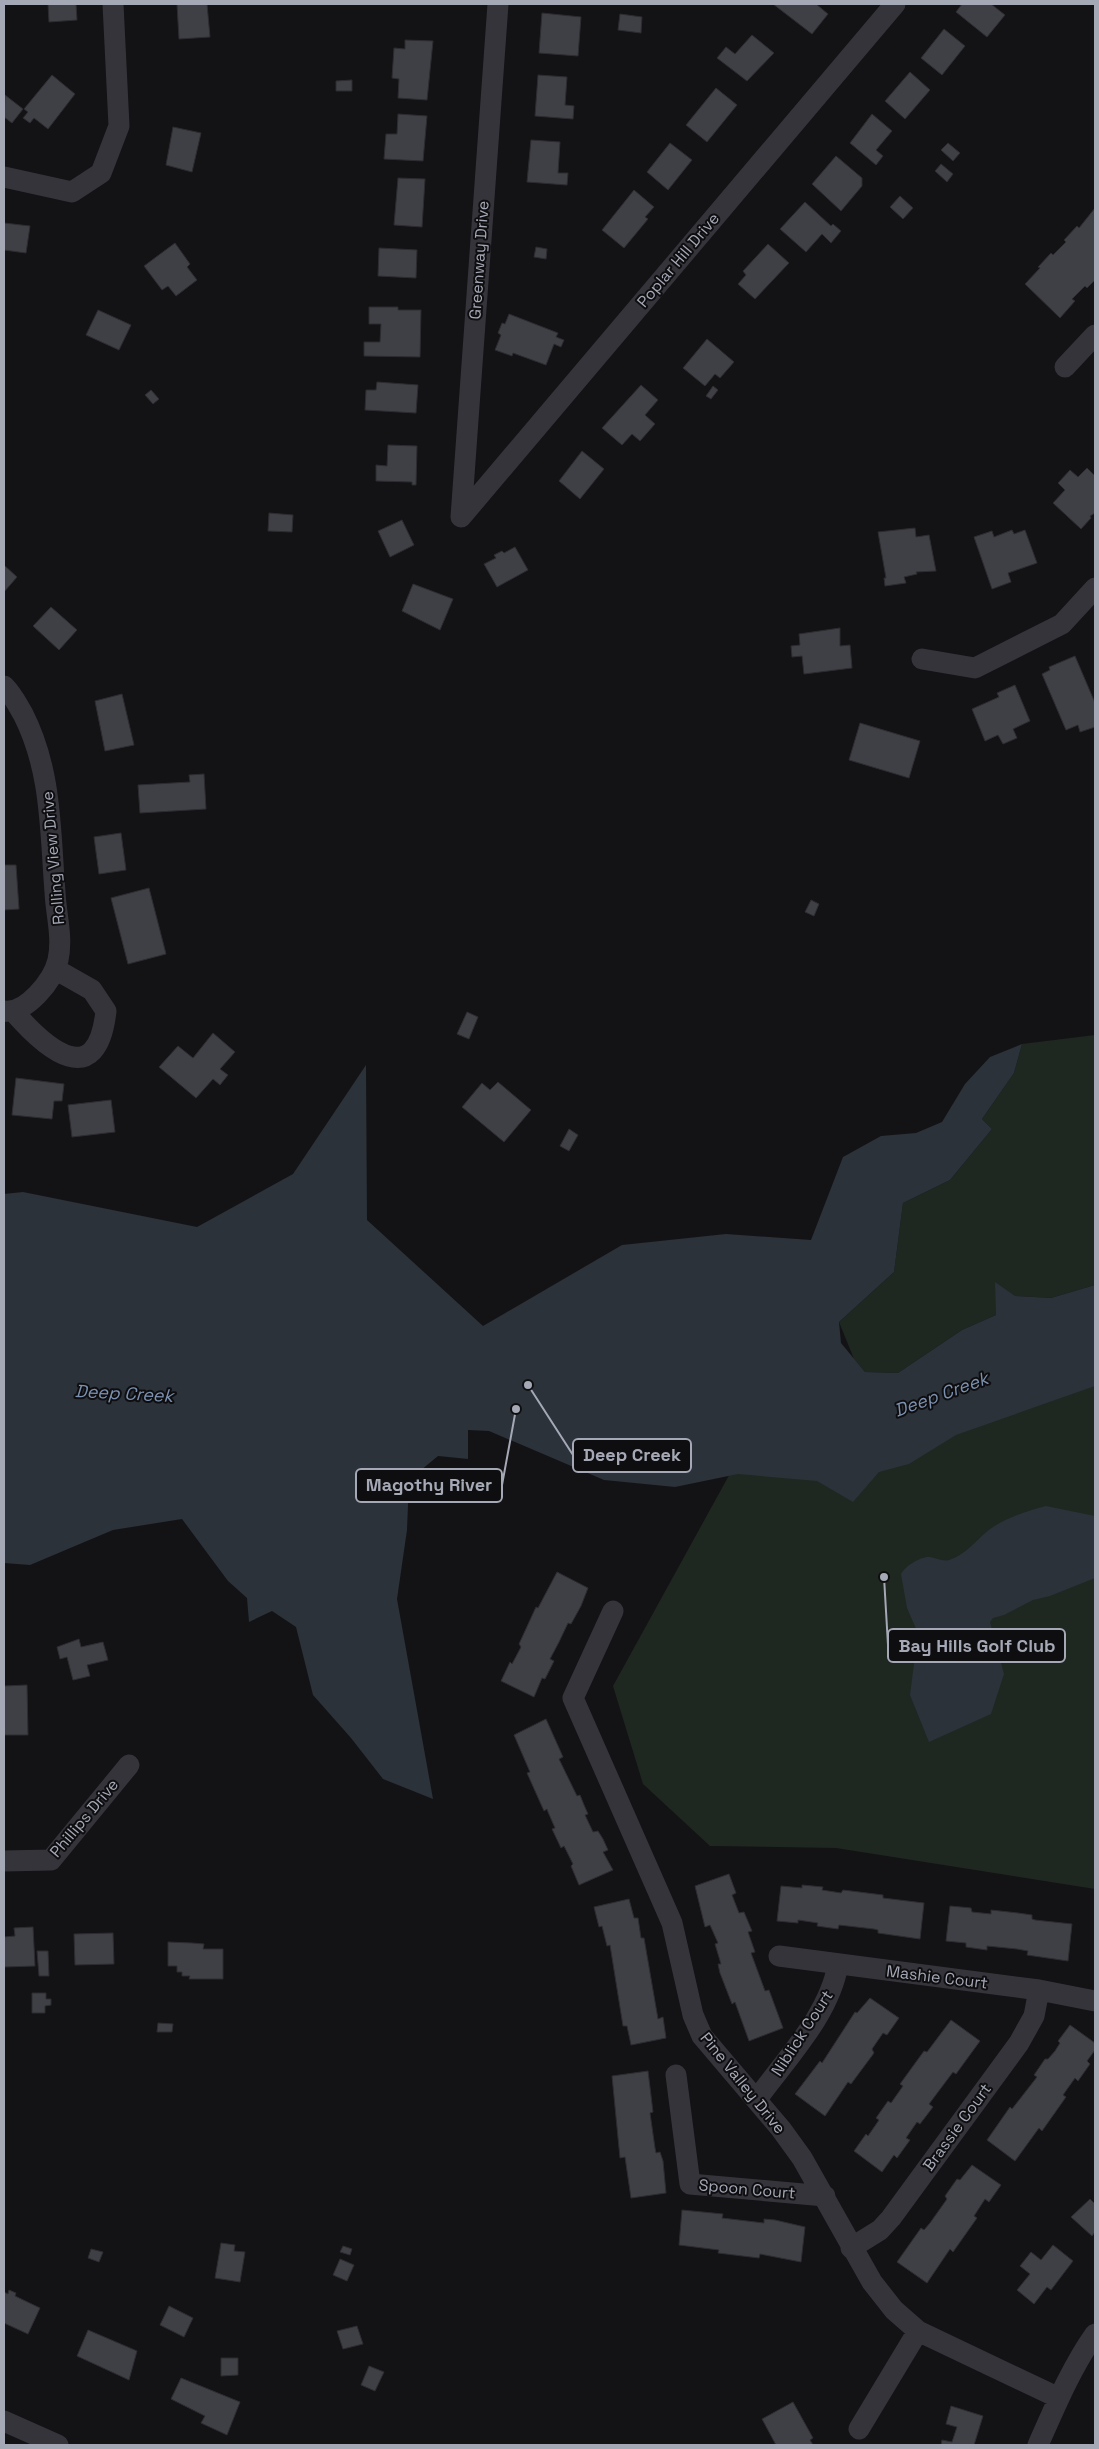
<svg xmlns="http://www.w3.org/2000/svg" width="1099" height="2449" viewBox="0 0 1099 2449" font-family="'Space Grotesk',sans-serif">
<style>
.green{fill:#1f2721}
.water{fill:#2b323a}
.building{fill:#3f4045;stroke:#2d2d31}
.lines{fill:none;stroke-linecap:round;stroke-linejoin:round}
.street{stroke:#34343a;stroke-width:21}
.labels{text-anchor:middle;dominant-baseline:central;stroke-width:4;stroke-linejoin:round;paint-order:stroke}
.street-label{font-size:16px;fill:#a5a8b5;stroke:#0e0e10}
.water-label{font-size:18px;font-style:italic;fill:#7c91b0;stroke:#0e0e10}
.leader{fill:none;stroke:#a5a8b5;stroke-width:2}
.callout-dot{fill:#a5a8b5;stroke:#0e0e10;stroke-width:2}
.callout{fill:#0e0e10;stroke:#a5a8b5;stroke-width:2}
.callout-label{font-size:18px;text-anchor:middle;font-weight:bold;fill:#a5a8b5}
</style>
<rect width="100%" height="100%" fill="#131315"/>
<path class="green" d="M1095,1035V1285L1051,1298L1015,1296L996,1315L962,1330L898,1373L865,1372L854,1359L839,1322L894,1272L903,1203L950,1180L992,1129L982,1119L1014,1073L1022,1044Z
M1095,1385V1889L836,1848L710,1846L643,1784L613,1686L738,1459L976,1424Z"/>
<path class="water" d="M1022,1044L1014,1073L982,1119L992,1129L950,1180L903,1203L894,1272L839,1322L841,1343L865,1372L898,1373L962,1330L996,1315L995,1282L1015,1296L1051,1298L1095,1285V1386L956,1435L909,1464L879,1472L853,1502L817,1481L738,1474L675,1487L604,1480L489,1431L468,1430V1459L438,1456L409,1480L407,1530L397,1599L433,1799L383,1779L351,1738L313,1695L296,1627L272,1611L249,1622L247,1598L228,1581L182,1519L113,1530L30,1565L4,1563V1194L23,1192L197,1227L293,1174L366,1065L367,1220L483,1326L622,1245L726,1234L811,1240L843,1157L881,1136L916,1133L942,1122L965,1084L990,1057Z
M1046,1506L1095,1516V1578L1050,1596L1033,1600L1004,1615L993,1618L990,1622L1004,1674L991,1714L929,1742L910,1695L918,1633L907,1608L901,1574C905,1566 921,1556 930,1557C937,1558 942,1562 949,1560C964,1555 972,1545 983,1535C1000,1519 1024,1512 1046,1506Z"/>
<path class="building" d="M48,4H76L77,20L49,22Z
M177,4H207L210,37L179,39Z
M773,4H816L828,14L812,34Z
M962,4H991L1005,15L987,37L956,12Z
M542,13L581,17L578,56L539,53Z
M620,14L642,17L641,33L618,30Z
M944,29L965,46L942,75L921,58Z
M752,35L774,53L747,81L717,58L726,47L735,54Z
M405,40L433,41L427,100L398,98L399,79L392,78L394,48L405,49Z
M910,72L930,90L905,119L885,101Z
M52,75L75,94L48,129L34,118L30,123L23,118L28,112L24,109Z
M538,75L567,77L565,105L574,106L573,119L535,116Z
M352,80V91H336V81Z
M716,88L737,105L707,142L686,125Z
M5,95L23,109L12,123L4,117Z
M398,114L427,116L423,161L384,159L386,134H397Z
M872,114L892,131L876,150L883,156L876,165L850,143Z
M173,127L201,133L192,172L166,165Z
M531,140L560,142L558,173H568L567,185L527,182Z
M670,143L692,160L668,190L647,172Z
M948,143L960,153L953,161L941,150Z
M836,156L862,178V186L841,211L812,184Z
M941,164L953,174L947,182L935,171Z
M398,178L425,179L422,227L394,225Z
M634,190L654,207L645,217L648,219L624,248L602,230Z
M900,196L913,208L903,219L890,207Z
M805,202L831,226L833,224L841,231L831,243L822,234L806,252L780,229Z
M1095,208V280L1087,288L1085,286L1072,299L1075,301L1060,318L1025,284L1040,268L1038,267L1051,253L1053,255L1066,242L1064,240L1077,226L1079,228Z
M4,223L30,226L26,253L4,250Z
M175,243L190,264L187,267L197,280L176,296L168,286L162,290L144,266Z
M768,244L789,263L755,299L738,284L746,275L743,271Z
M536,247L547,249L546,259L534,257Z
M379,248L417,250L416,278L378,276Z
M369,307H398V310H421L420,357L364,356V342H380L381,324H369Z
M98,310L131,325L119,350L86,335Z
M509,314L558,333L556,337L564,340L561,347L554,344L546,365L513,353L512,356L495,350L501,335L498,333L502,323L505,324Z
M707,339L734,362L720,378L715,374L705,386L683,368Z
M377,382L418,385L416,413L365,410L366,390H376Z
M641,385L658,400L645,415L655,424L640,441L632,434L622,445L602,428Z
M713,386L718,390L711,399L706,396Z
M151,390L159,399L153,404L145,395Z
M388,445L417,446L416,485H412V482L376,481V465L387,466Z
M582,451L604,469L580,499L559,481Z
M1087,468L1095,476V513L1090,516L1091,518L1081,529L1053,503L1065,490L1058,483L1070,470L1078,477Z
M269,513L293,515L292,532L268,531Z
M402,520L414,545L390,557L378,531Z
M915,528L916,537L929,535L936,571L916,572L917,574L904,577L906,583L885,586L884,578H886L878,532Z
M1012,530L1014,534L1025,530L1037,563L1008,573L1011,582L992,589L974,537L992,531L994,537Z
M515,547L528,570L497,587L484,564L496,558L494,555L502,551L504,553Z
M4,565L17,577L4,592Z
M413,584L453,599L440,630L402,611Z
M51,607L77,630L59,650L33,626Z
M840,628V646L850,645L852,668L804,674L802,656L792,657L791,646L800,645L799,634Z
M1075,656L1095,703V727L1080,732L1078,725L1066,730L1042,674L1050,670L1049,667Z
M1015,685L1030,721L1013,729L1017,738L1003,744L998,735L985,741L972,709L999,697L997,693Z
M122,694L134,745L105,751L95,701Z
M860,723L920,741L909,778L849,760Z
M204,774L206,809L140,813L138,785L190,782L189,775Z
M121,833L126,870L99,874L94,837Z
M4,865H16L19,909L4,910Z
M149,888L166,954L128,964L111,898Z
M811,900L819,904L814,916L805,912Z
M467,1012L478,1017L469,1039L457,1034Z
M213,1033L235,1052L220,1069L228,1075L220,1085L213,1079L196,1098L159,1067L178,1046L193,1058Z
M16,1078L64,1084L62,1101H54L52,1119L12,1115Z
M498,1082L531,1110L504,1142L462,1107L482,1083L490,1090Z
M111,1100L115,1132L72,1137L68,1105Z
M569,1129L578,1135L569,1151L560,1146Z
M557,1572L588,1588L581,1606L571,1624L568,1623L559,1642L550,1659L554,1661L545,1679L542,1678L534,1697L501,1681L510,1662L512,1664L521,1647L519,1644L536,1607L538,1608Z
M79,1639L81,1647L103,1642L108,1660L87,1665L90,1676L73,1680L67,1657L60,1659L57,1647Z
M27,1685L28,1735H4V1686Z
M546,1719L563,1757L559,1759L577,1796L580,1795L584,1805L588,1814L585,1815L593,1832L598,1831L603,1839L608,1850L603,1852L613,1870L579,1885L571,1866L573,1864L564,1846L561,1848L552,1829L555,1828L548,1812L547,1809L544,1811L527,1773L530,1772L514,1735Z
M729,1874L736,1893L732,1895L739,1913L744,1912L752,1931L748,1932L755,1952L751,1953L765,1991L769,1990L783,2028L749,2041L735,2002L732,2004L720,1973L718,1964H721L715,1944L718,1943L710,1925L705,1927L695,1886Z
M802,1885L823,1887L822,1890L841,1893L843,1890L883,1895V1898L924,1903L920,1939L878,1933V1930L874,1929L839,1925L838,1929L817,1926L818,1923L798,1920V1923L777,1921L781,1886L802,1888Z
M629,1899L634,1918H638L641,1938H644L658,2019L663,2017L666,2038L631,2045L627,2026H623L610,1945L607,1946L602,1926L599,1927L594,1907Z
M950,1906L971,1908L972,1912L991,1914V1910L1018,1913L1032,1915V1919L1035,1920L1072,1924L1068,1961L1027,1955L1028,1951L1017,1949L987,1946V1950L966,1947V1943L946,1941Z
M33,1927L35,1966L4,1967V1937L15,1936L14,1928Z
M113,1933L114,1964L75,1965L74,1934Z
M168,1942L192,1943L204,1944L203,1949H223V1979H189L190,1976H182V1972H177V1966H168Z
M37,1951H48L49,1976H39Z
M32,1993H46V1999H51V2005L45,2006V2013H32Z
M870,1998L899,2018L887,2035L883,2033L872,2049L874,2053L851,2084L848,2082L825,2116L795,2094L820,2061L822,2063L855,2012L857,2013Z
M951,2020L980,2041L956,2074L953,2072L929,2104L933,2107L920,2124L917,2122L906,2138L910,2140L897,2158L894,2155L882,2172L854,2151L866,2134L868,2136L879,2120L876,2118L888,2101L891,2103L903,2086L900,2084L924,2051L927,2052Z
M158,2023L173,2024L172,2032H157Z
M1070,2025L1095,2043V2050L1087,2061L1090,2064L1078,2081L1075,2078L1063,2095L1066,2097L1042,2131L1039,2128L1015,2161L987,2140L1010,2107L1012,2109L1037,2077L1034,2075L1045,2059H1048L1055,2051L1060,2043L1058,2041Z
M648,2071L653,2112L650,2113L655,2148L656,2153L660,2152L663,2161L666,2193L631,2198L625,2157L620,2158L612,2076Z
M972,2165L1001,2185L989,2202L985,2199L974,2216L977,2218L953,2252L950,2249L927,2283L897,2262L921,2228L924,2230L930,2223L947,2199L945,2196L957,2179L960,2180Z
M1090,2199L1095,2204V2232L1092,2236L1071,2217Z
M682,2210L723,2214L722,2218L764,2223V2219L775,2220L805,2227L801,2262L760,2254L759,2258L718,2253L719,2250L679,2245Z
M221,2243L235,2245L234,2251L245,2252L240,2282L215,2278Z
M1053,2245L1073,2261L1051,2290L1047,2287L1034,2304L1017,2290L1030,2274L1020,2266L1031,2252L1041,2260Z
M343,2246L352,2249L350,2255L340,2252Z
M91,2249L103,2252L99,2262L88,2258Z
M340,2259L354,2265L347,2281L333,2275Z
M9,2290L16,2293L15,2296L40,2308L28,2334L4,2323V2292L8,2294Z
M169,2306L193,2318L184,2337L160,2325Z
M357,2326L363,2344L343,2349L337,2331Z
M88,2330L137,2351L129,2380L77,2356Z
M221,2358H238V2375L221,2376Z
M369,2366L384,2372L375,2391L361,2385Z
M181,2378L240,2402L227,2435L201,2423L205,2416L171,2399Z
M793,2402L813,2438L810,2440L813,2445H776L762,2419Z
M951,2406L983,2416L974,2445H941L942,2440L952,2442L957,2427L946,2424Z"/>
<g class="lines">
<path class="street" d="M4,177L72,192L101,173L119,126L113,4
M1065,367L1095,335
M461,517L895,4
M461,517L498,4
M922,659L975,668L1062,624L1095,588
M4,686C13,695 17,704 23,714C52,771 50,830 55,892C56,915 63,937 58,960C53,981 26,1014 4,1011
M14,1012C47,1050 97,1092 106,1011L92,990L55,969
M613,1611L573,1698L672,1923L693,2015L702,2036L781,2129L802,2158L872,2282L894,2310L918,2331L1059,2398
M4,1861L51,1860L129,1765
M779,1956L1039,1990L1095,2001
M676,2075L690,2184L825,2196
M757,2099C786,2059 830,2014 838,1964
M851,2248L880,2230L891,2218L1019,2043L1034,2016L1039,1990
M4,2421L58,2445
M859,2429L918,2331
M1038,2445C1055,2407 1071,2368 1095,2334"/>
</g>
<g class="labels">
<g class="street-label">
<text transform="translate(479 260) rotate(-86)">Greenway Drive</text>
<text transform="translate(678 260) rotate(-50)">Poplar Hill Drive</text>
<text transform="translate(53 858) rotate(-95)">Rolling View Drive</text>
<text transform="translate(84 1818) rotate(-50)">Phillips Drive</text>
<text transform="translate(937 1977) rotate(7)">Mashie Court</text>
<text transform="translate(802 2033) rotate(-57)">Niblick Court</text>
<text transform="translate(743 2083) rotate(51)">Pine Valley Drive</text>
<text transform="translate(957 2127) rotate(-54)">Brassie Court</text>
<text transform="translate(747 2189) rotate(5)">Spoon Court</text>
</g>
<g class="water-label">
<text transform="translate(124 1393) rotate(3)">Deep Creek</text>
<text transform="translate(941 1394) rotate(-20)">Deep Creek</text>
</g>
</g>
<path class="leader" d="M528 1385L573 1455M516 1409L502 1485M884 1577L888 1645"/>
<g class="callout-dot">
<circle cx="528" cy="1385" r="5"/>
<circle cx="516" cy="1409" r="5"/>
<circle cx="884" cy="1577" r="5"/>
</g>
<g class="callout">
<rect x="573" y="1439" width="118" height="33" rx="5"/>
<rect x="356" y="1469" width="146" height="33" rx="5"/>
<rect x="888" y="1629" width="177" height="33" rx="5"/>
</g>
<g class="callout-label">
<text x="632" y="1461">Deep Creek</text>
<text x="429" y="1491">Magothy River</text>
<text x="977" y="1652">Bay Hills Golf Club</text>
</g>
<rect width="1099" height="2449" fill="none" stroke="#a5a8b5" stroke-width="10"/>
</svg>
